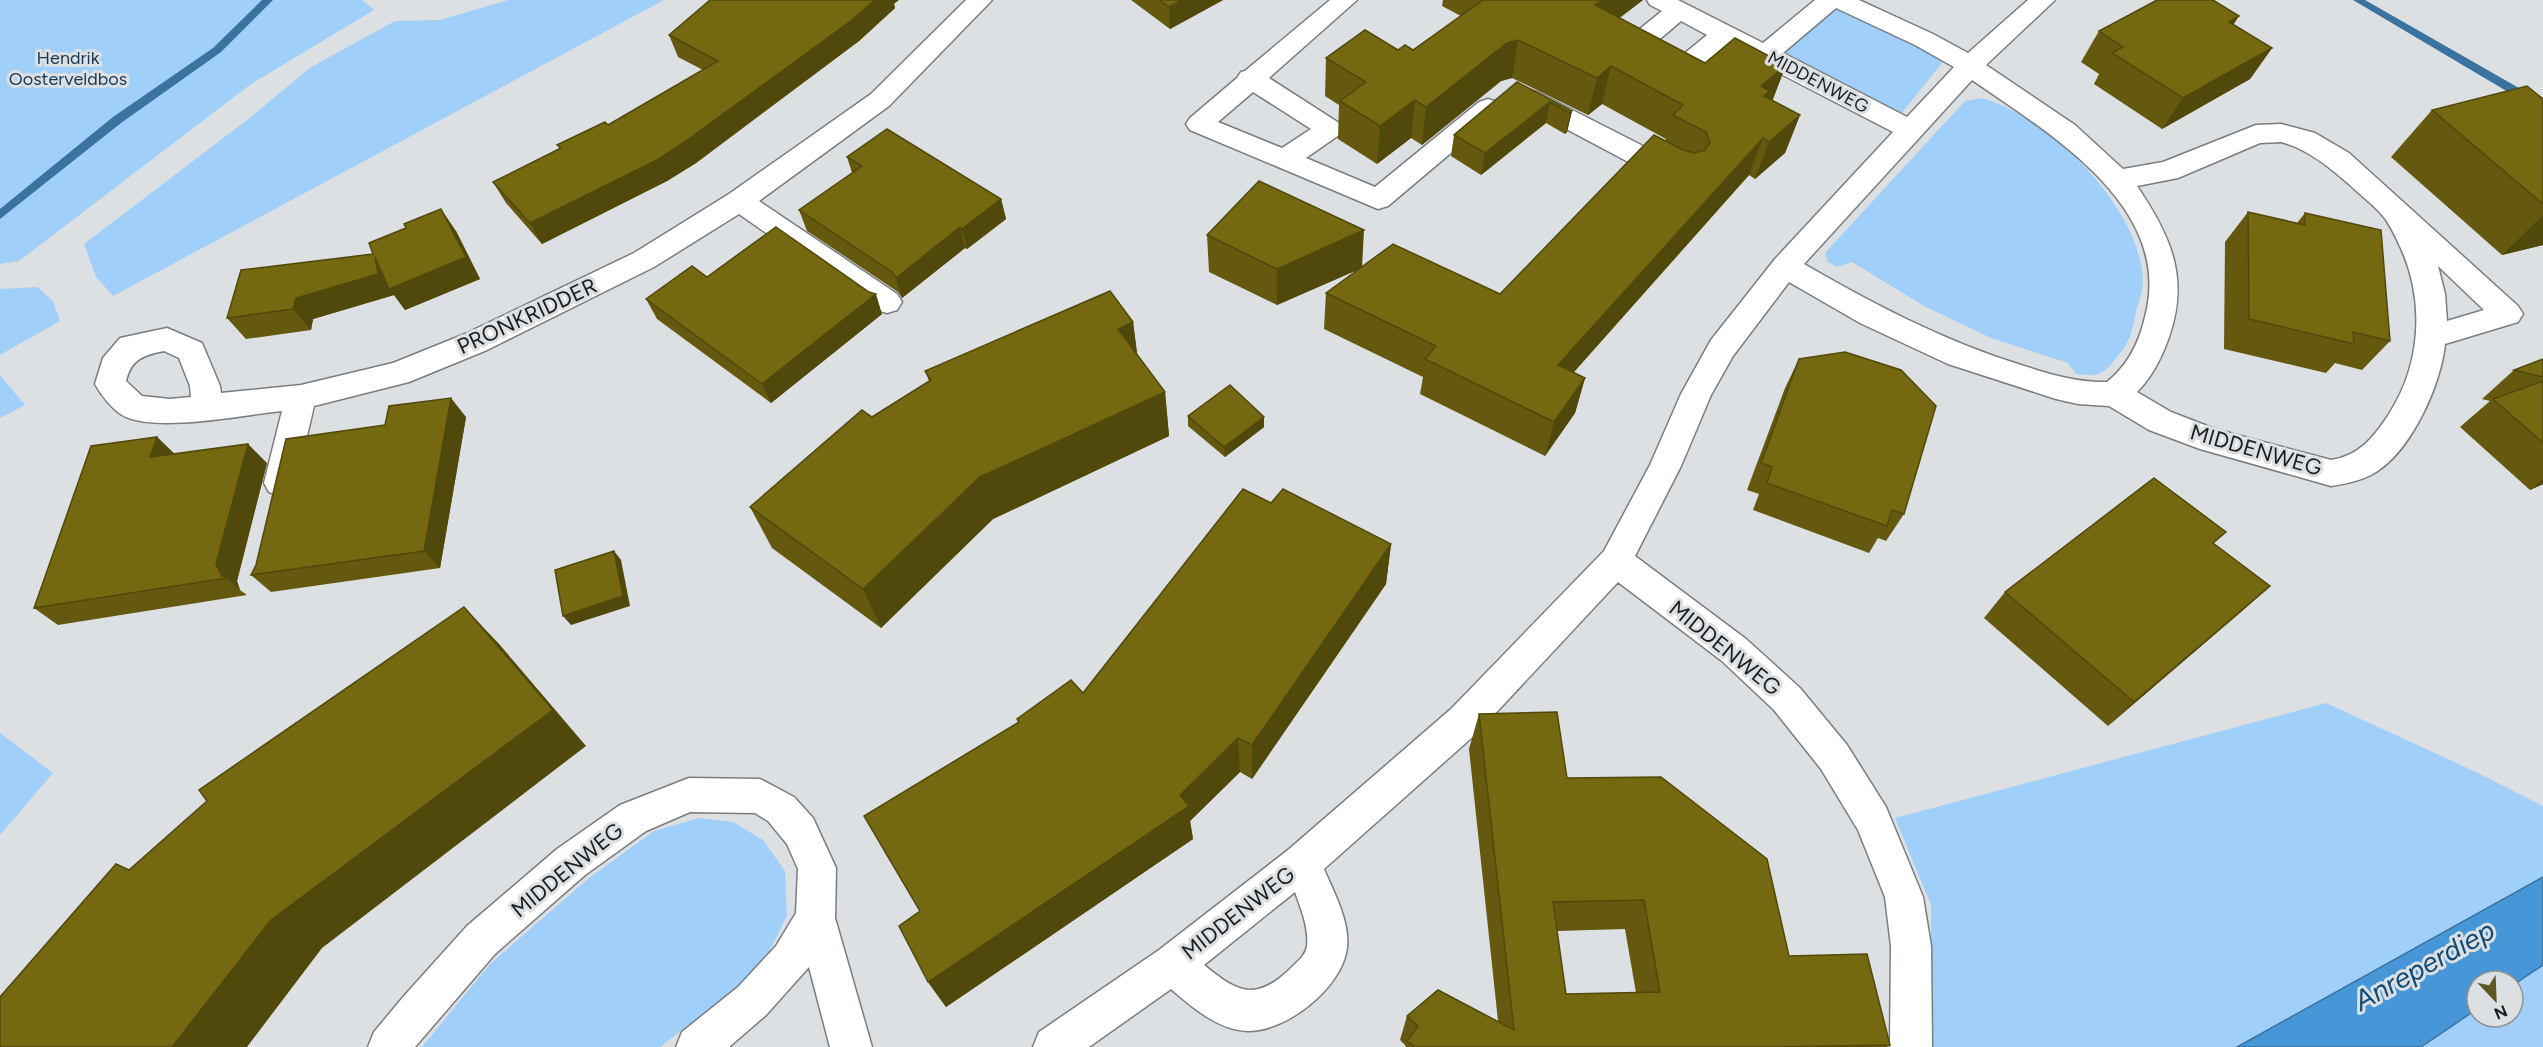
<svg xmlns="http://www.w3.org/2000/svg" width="2543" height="1047" viewBox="0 0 2543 1047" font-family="Figtree,sans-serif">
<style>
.green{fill:#a0cffa}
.water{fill:#4696d8;stroke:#3a72a0;stroke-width:1.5}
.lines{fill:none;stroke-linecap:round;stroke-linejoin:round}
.stream{fill:#3a72a0;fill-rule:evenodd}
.minor-casing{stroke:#7a7d80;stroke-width:3}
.minor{fill:#fff;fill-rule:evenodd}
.wall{fill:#64590e;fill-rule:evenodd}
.shaded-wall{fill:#51490b}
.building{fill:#746810;stroke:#51490b;stroke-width:1.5;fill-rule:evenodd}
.labels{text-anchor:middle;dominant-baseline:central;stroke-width:6;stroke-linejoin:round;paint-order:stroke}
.far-park-label{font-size:18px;fill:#173954;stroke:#dde0e3}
.far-street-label{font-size:18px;fill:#1d1e1f;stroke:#dde0e3}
.street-label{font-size:22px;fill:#1d1e1f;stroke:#dde0e3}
.near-water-label{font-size:28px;font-style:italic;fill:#114c78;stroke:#dde0e3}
</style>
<rect width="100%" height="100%" fill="#dde0e3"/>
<path class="green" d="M0,0H362L374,10L251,84L19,261L0,264Z
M508,0H664L113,296L96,277L84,244L247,120L311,67L395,21L440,20Z
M1838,4L1945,59L1902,113L1783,53Z
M1982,98C2049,117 2140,207 2143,280C2143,290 2139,302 2136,311C2133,328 2131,340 2120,353C2105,372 2102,378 2076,374L2068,363L1991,338L1924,306L1852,262L1837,267L1828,262L1825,253L1965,101Z
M37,287L53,301L60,321L0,355V289Z
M0,375L25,405L0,418Z
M2326,703L2476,772L2543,806V877L2237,1047H1931V905L1895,818Z
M0,733L53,773L0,835Z
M699,818L733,822L763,840L785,871L787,916L767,956L740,985L660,1047H422L490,964L589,878L654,831Z
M2543,965V1047H2421L2477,1009V1017H2513V985Z"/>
<path class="water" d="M2543,877V965L2513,985V981H2477V1009L2421,1047H2237Z"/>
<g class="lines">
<path class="stream" d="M262,0H273L221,52L121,123L0,219V209L113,117L213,48Z
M2353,0H2365L2533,96L2543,100V108L2525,102Z"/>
<g class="minor-casing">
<path id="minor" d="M966,0H992L889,106L759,201L897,294L902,302L897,310L887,313L877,310L739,214L654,267L487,350L409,382L314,406L296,483L291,492L280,496L269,492L264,483L282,411C243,415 160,432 126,417C114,412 101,395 95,384L103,358L120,338L167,328L202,343L220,386L221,393L301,385L393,363L465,334L634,253L729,194L871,94ZM164,351L179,358L190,386L191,397L170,399L142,396L126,381C131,359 144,355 164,351Z
M1330,0H1357L1269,78L1339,123L1343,129L1339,135L1306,158L1375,187L1479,102L1488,99L1497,102L1501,108L1497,114L1388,206L1378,209L1190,130L1186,124L1190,118L1237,78L1241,72L1245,71ZM1253,92L1311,129L1282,148L1218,122Z
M1647,0H1678L1763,43L1815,0H1859L1933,34L1968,53L2028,0H2055L1986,65L2075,125L2123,169L2163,162L2256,125L2281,124L2315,133L2349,153L2518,306L2523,314L2518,322L2445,344C2441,385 2410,455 2371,475C2359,481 2345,484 2331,486L2200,449L2149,430L2109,406L2078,404L2056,399L1948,364L1860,323L1789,282L1733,356L1711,395L1681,466L1635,556L1746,639L1800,688L1847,745L1886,807L1923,897L1931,946L1932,1047H1890L1891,946L1885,897L1858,830L1821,769L1774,710L1722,661L1618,582L1477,733L1324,869C1334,893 1350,921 1347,948C1342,988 1286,1032 1247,1031C1218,1030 1192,1007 1171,989L1089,1047H1033L1039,1032L1159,950L1288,850L1451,709L1604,551L1650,465L1681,394L1711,340L1775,259L1893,132L1727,46L1684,81L1675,83L1620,57L1616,51L1620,45L1662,11L1650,5ZM1836,8L1915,45L1954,67L1907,117L1783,53ZM1681,21L1707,35L1673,63L1647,50ZM1972,80C2047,132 2175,206 2145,317C2139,343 2128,365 2107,382C2078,383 2049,374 2021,365C1944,341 1873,304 1804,264ZM2281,142C2308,149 2329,167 2350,185C2360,195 2374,205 2383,216C2389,223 2393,232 2397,240C2425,295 2423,361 2389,414C2374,437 2359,456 2331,460L2215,429L2171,412L2137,392C2152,377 2162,357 2169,337C2190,277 2170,235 2137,186L2178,178L2260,143ZM2438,266L2484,310L2447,321L2445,294ZM1295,892C1301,909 1309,928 1307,946C1306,955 1297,962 1291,968C1256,1002 1238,993 1204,965Z
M1530,90L1539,93L1686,168L1690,175L1686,182L1676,184L1666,182L1521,105L1517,99L1521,93Z
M689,778L760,779L794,797L813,818L836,868L835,918L872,1047H830L809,967L766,1015L729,1047H676L682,1032L738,987L776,946L796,913L798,869L787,844L768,821L755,813L690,812L646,831L585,875L495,954L415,1047H368L374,1032L404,996L467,926L557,849L620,805Z"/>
</g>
<use href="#minor" class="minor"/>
</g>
<path class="wall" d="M1131,0H1223L1170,29Z
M1443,0H1643L1619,18L1705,63L1786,65L1772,100L1800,115L1785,153L1755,179L1749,175L1574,372L1585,378L1575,413L1545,456L1420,394L1423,377L1324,329L1326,293L1359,269L1277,305L1209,272L1207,235L1362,267L1500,294L1665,141L1666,139L1602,104L1588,115L1512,78L1501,81L1422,145L1411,138L1377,164L1338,139L1339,105L1325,96L1326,58L1398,50H1413L1461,16L1442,6Z
M894,4L895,8L859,41L696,163L667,181L542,244L506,203L493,182L560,149L557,145L608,125L703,70L678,57L669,35Z
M2234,25L2272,48L2250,79L2162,129L2094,84L2099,74L2081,62L2099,31Z
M1517,82L1572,111L1567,132L1565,134L1546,123L1481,175L1451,156L1454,135Z
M2543,99V245L2502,255L2391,157L2432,110Z
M847,157L1001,199L1006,219L967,249L965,248L902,298L898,292L807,231L799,210L852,173Z
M2248,212L2297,223L2305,213L2390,341L2362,370L2335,363L2326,373L2224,349L2225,242Z
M456,231L480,279L405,310L394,295L313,319L311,330L246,339L227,318Z
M707,277L882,314L771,403L657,319L646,299Z
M1133,322L1137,355L1165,392L1169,436L993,519L881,628L772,548L750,507L929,381L925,371Z
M1799,359L1904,514L1886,541L1878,538L1869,553L1753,510L1759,494L1747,490L1785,388Z
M2543,359V484L2530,490L2460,427L2490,401L2482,399L2514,370Z
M1188,416L1264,417V427L1225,457L1188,426Z
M466,417L440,568L271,592L251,575Z
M157,437L174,454L267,463L237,581L240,590L247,595L58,625L34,608Z
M1271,503L1391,544L1386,584L1252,779L1240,772L1190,821L1193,839L946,1007L928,982L920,911L1018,722L1017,719L1083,693Z
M2214,544L2270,586L2108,726L1984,618L2005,592Z
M1479,714L1567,778L1789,956L1890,1045L1887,1047H1405L1406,1046L1400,1040L1407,1016L1498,1021L1469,749ZM1625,929L1636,993L1566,994L1557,931Z"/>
<path class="shaded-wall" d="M875,0H899L894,4L895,8L859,41L696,163L667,181L542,244L530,223Z
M1182,0H1223L1170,29L1169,7Z
M1602,0H1643L1587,43L1595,5Z
M2239,16L2219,47L2229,22Z
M1518,40L1512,78L1501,81L1422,145L1426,107L1507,43Z
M2272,48L2250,79L2162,129L2183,98Z
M1786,65L1772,102L1757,129L1761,86Z
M1611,66L1602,104L1588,115L1597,78Z
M1415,100L1411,138L1377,164L1380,126Z
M1550,102L1546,123L1481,175L1485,153Z
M1572,111L1567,132L1565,134L1570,113Z
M1800,115L1785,153L1755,179L1769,142Z
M1763,138L1749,175L1549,400L1558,365Z
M1001,199L1006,219L967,249L962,229Z
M441,209L456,231L480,279L405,310L394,295L313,319L311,330L293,309L296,298L375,257Z
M2543,215V245L2502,255Z
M960,227L965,248L902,298L896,278Z
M1364,230L1362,268L1277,305V269Z
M876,294L882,314L771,403L762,384Z
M1133,322L1139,367L1118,329Z
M1585,378L1575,413L1545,456L1554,422Z
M1165,392L1169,436L993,519L881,628L863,589L980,477Z
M451,398L466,417L440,568L424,551Z
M1264,417V427L1225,457L1224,447Z
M157,437L177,456L150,457Z
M248,444L267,463L237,581L240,590L227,578L222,576L216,564Z
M2543,479V484L2530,490Z
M1391,544L1386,584L1252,779V745Z
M614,551L621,560L630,606L571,625L563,616Z
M2270,586L2241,612L2108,726L2134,702Z
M464,607L500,645L586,746L322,948L247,1047H172Z
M1238,738L1240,772L1190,821L1193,839L946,1007L928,982L1180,795Z"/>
<path class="building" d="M710,0H875L852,20L686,141L657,160L530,223L493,182L561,148L557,145L605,122L608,125L718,61L669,35Z
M1159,0H1182L1169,7Z
M1483,0H1602L1595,5L1705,63L1735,38L1786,65L1761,86L1770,91L1764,96L1800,115L1769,142L1763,138L1558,365L1585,378L1554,422L1425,359L1436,346L1326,293L1393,244L1500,294L1654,135L1683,150L1695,153L1705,150L1710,142L1706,132L1673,115L1683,105L1611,66L1597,78L1518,40L1507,43L1426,107L1415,100L1380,126L1340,101L1366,82L1326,58L1365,30L1398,50L1405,45L1413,50Z
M2157,0H2213L2239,16L2229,22L2272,48L2183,98L2112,53L2123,47L2099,31Z
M1517,82L1572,111L1570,113L1550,102L1485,153L1454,135Z
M2527,86L2543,99V204L2432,110Z
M887,129L1001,199L962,229L960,227L896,278L892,272L799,210L862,166L847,157Z
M1259,181L1364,230L1277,269L1207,235Z
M441,209L466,257L389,289L375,257L378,274L296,298L293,309L227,318L241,270L373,254L369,243L406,228L404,224Z
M2248,212L2305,225V213L2381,230L2390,341L2353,332L2354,344L2249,319Z
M776,227L869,292L876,294L762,384L646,299L692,266L707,277Z
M1110,291L1133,322L1118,329L1165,392L980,477L863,589L750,507L862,410L872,417L931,380L925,371Z
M1845,352L1901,370L1936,406L1904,514L1892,510L1887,526L1767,483L1772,467L1761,463L1799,359Z
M2543,359V377L2514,370Z
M2543,381V443L2493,399Z
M1230,385L1264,417L1224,447L1188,416Z
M451,398L424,551L251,575L256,565L286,439L385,425L389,406Z
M157,437L150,457L248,444L216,564L222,576L227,578L34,608L91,446Z
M2154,478L2226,532L2213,543L2270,586L2134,702L2005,592Z
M1243,489L1271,503L1283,489L1391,544L1252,745L1238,738L1180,795L1189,806L928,982L899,926L920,911L864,816L1019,722L1017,719L1071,680L1083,693Z
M614,551L623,596L563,616L555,570Z
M464,607L553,710L271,920L172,1047H0V997L116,864L129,870L207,801L199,790Z
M1557,712L1567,778L1661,777L1767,859L1789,956L1867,954L1890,1045L1779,1047H1415L1407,1041L1418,1026L1407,1016L1438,990L1514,1030L1479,714ZM1644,900L1660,992L1566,994L1553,902Z"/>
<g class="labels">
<g class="far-park-label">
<text x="68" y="58">Hendrik<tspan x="68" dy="21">Oosterveldbos</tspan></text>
</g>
<g class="far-street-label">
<text transform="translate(1818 82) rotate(28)">MIDDENWEG</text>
</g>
<g class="street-label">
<text transform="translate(527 316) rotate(-25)">PRONKRIDDER</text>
<text transform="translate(2256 450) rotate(16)">MIDDENWEG</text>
<text transform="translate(1725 648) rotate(39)">MIDDENWEG</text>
<text transform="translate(567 870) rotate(-39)">MIDDENWEG</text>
<text transform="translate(1238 913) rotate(-38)">MIDDENWEG</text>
</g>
<g class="near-water-label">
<text transform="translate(2424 965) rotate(-29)">Anreperdiep</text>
</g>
</g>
<g transform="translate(2495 999) rotate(157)"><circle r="28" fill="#dde0e3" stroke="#909295" stroke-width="1.5"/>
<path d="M0-4.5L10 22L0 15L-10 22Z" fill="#5f5723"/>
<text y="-9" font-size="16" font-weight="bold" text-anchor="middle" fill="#1d1e1f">N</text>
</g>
</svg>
